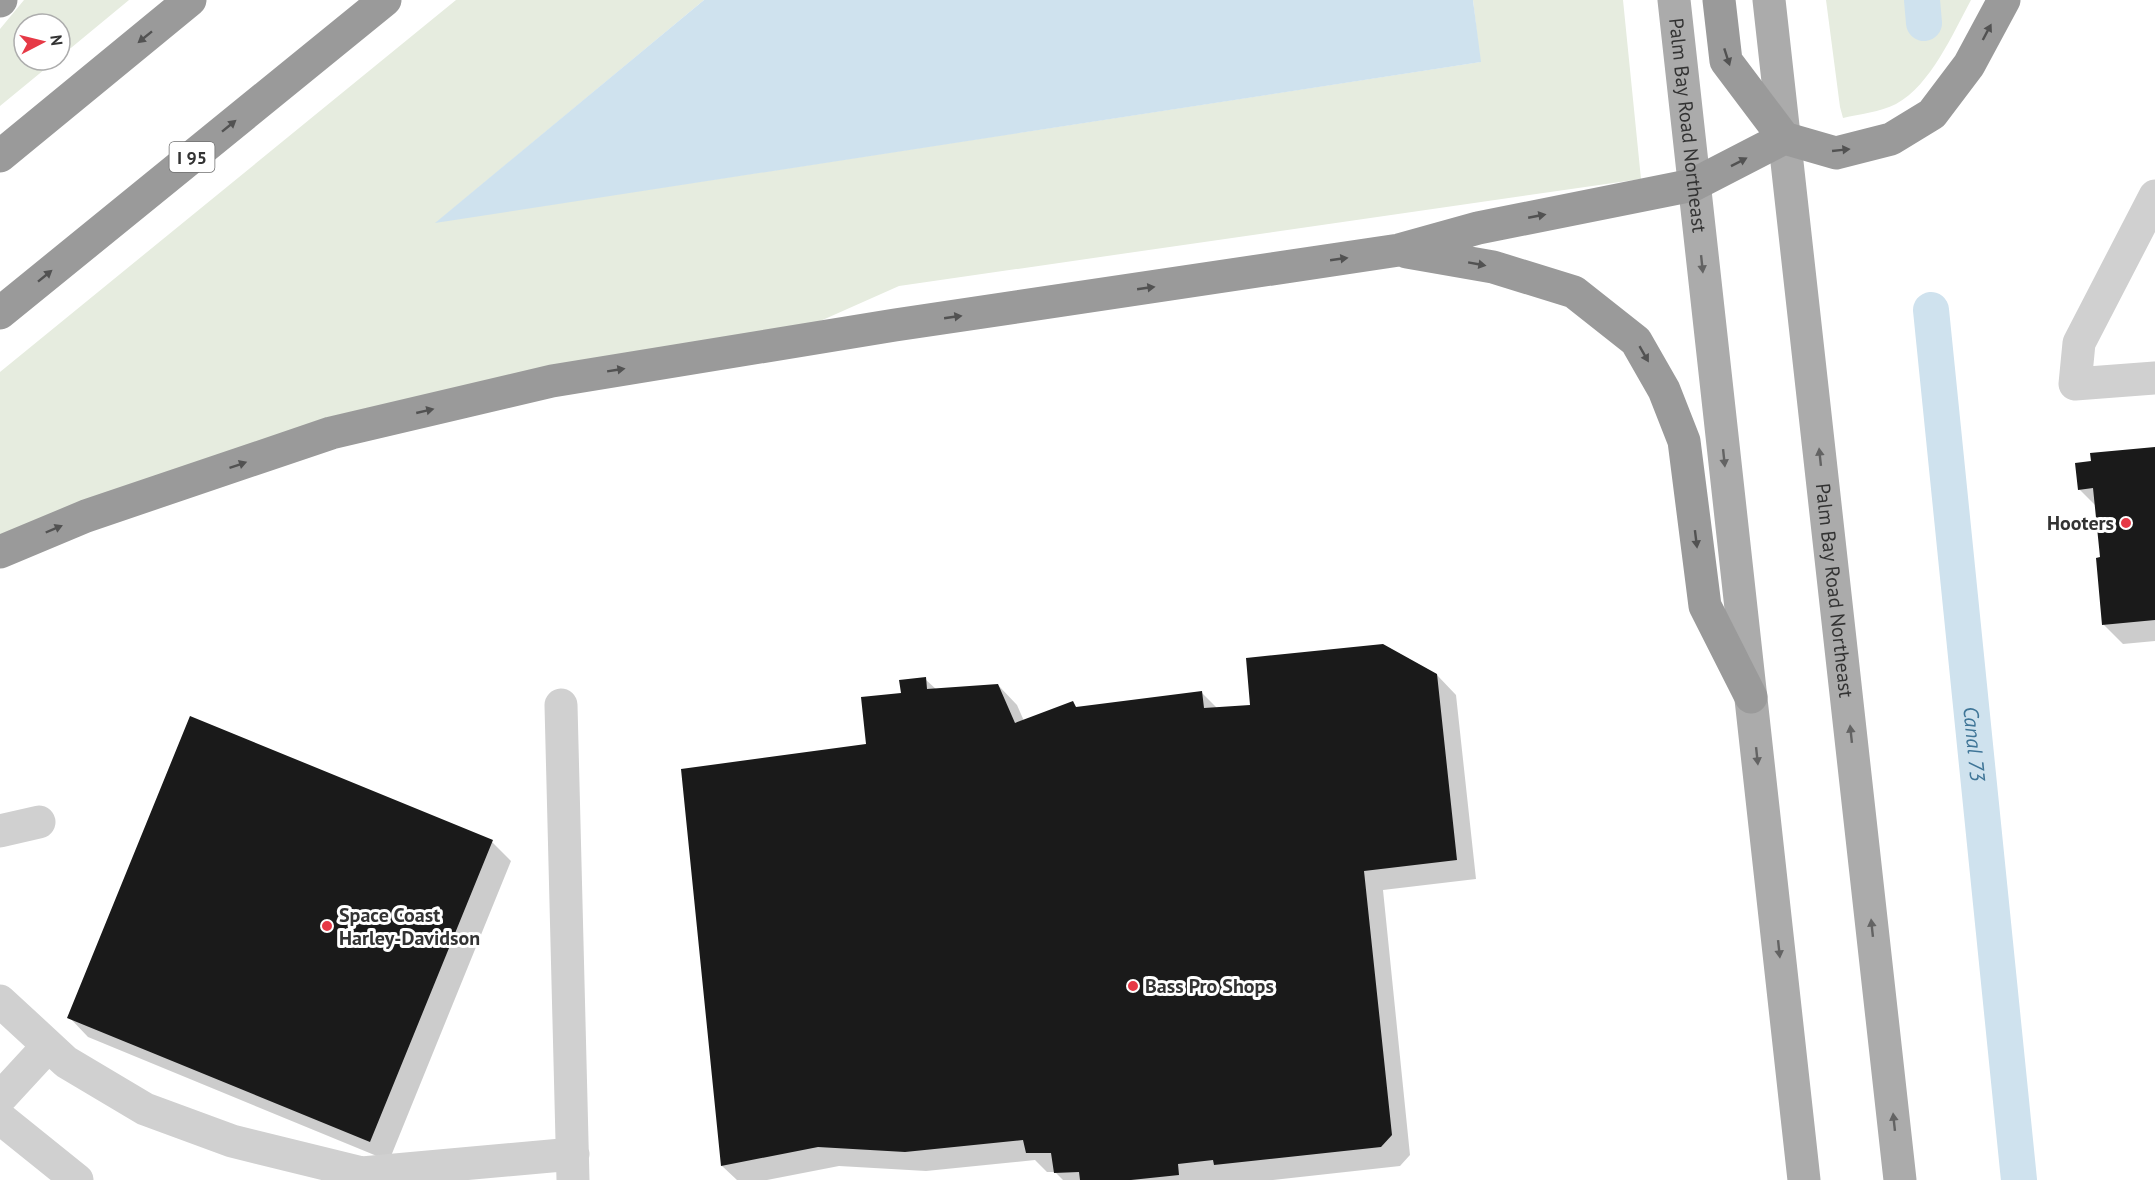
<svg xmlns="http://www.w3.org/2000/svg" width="2155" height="1180" viewBox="0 0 2155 1180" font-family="'PT Sans',sans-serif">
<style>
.green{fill:#e6ecdf}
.water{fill:#cfe2ee}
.shadow{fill:#0003}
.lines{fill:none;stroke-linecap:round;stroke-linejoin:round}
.canal{stroke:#cfe2ee;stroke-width:36}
.building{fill:#1a1a1a}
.minor{stroke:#d0d0d0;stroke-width:33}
.major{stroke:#ababab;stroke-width:33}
.highway{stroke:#9a9a9a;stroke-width:33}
.oneway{fill:#525252}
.oneway2{fill:#636363}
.poi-dot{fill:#e63946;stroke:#fff;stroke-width:2}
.labels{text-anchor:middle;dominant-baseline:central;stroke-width:6;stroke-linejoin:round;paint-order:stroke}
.shield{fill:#fff;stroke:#707070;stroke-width:1.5}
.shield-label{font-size:18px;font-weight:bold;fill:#333}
.street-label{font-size:20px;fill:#333;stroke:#fff}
.poi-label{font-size:20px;font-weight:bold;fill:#333;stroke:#fff;text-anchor:start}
.water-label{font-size:21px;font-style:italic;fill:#3f7597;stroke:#fff}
</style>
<rect width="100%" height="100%" fill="#fff"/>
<path class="green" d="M24,0H129L60,57V24H24V60H56L0,106V29Z
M456,0H704L437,222L1480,62L1473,0H1623L1641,179L899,286L809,326L692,344L0,539V372Z
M1826,0H1971C1953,33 1931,85 1896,104C1880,112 1860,114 1843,118L1840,107Z"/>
<path class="water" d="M704,0H1473L1481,62L435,223Z"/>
<path class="shadow" d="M2155,449V641L2123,644L2104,625L2101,558L2096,506L2079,489Z
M1437,675L1456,695L1476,879L1383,890L1410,1155L1400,1166L1273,1180H1063L1055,1172H1047L1035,1160L926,1171L839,1166L767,1180H737L722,1166L867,745L903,695L925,679L937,690L998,685L1017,705L1024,721L1072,703L1077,708L1202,693L1218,709L1252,706Z
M492,842L511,861L389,1161L88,1037L69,1017Z"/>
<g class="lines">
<g class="canal">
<path d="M1922,0L1924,23"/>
<path id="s1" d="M1931,310L2019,1180"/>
</g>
</g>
<path class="building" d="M2155,447V620L2102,625L2096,558L2100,557L2093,488L2078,490L2075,463L2091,461L2090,453Z
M1383,644L1437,674L1457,860L1364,871L1392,1135L1381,1147L1214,1165L1213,1160L1178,1164L1179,1175L1131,1180H1080L1079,1172L1054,1173L1051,1153H1026L1023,1140L905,1152L818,1147L721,1166L681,769L866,744L861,697L901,693L899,680L926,677L927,689L998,684L1015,723L1073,701L1076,707L1202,691L1204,708L1250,705L1246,658Z
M190,716L493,840L370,1142L67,1018Z"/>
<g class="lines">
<path class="minor" d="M2155,196L2079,343L2075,384L2155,378
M561,705L573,1180
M0,831L39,822
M0,1001L66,1062L145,1109L232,1141L362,1173L573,1154
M0,1098L48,1046
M0,1118L77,1180"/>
<g class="major">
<path id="s2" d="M1674,0L1804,1180"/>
<path id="s3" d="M1769,0L1900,1180"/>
</g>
<path class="highway" d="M1719,0L1726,61L1784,138L1836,153L1891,139L1932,114L1969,65L2004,0
M0,1L1,0
M0,156L190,0
M1407,252L1493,267L1574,292L1636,341L1664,390L1684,441L1705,606L1751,697
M0,313L385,0
M0,552L86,516L331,433L552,381L895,325L1399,250L1478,228L1693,185L1784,138"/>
</g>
<defs><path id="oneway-solid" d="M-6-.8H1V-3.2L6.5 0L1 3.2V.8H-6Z" transform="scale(1.5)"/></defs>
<g class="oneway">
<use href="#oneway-solid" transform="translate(1987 32) rotate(-62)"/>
<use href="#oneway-solid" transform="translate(145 37) rotate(141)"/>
<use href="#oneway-solid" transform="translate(1727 57) rotate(72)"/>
<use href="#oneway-solid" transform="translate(229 126) rotate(-39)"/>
<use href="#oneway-solid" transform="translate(1841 150) rotate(-6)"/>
<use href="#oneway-solid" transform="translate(1739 162) rotate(-27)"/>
<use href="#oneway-solid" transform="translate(1537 216) rotate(-11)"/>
<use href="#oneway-solid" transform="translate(1339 259) rotate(-8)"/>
<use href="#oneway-solid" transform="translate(1477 264) rotate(10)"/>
<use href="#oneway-solid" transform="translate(45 276) rotate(-39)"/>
<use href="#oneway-solid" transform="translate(1146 288) rotate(-8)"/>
<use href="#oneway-solid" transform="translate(953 317) rotate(-8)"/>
<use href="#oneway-solid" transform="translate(1644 354) rotate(60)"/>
<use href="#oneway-solid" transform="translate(616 370) rotate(-9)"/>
<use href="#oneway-solid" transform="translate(425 411) rotate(-13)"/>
<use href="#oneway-solid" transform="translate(238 465) rotate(-19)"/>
<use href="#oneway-solid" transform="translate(54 529) rotate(-23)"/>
<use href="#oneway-solid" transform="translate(1696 539) rotate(83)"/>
</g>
<g class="oneway2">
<use href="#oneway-solid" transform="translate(1702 264) rotate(84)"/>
<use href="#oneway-solid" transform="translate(1820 457) rotate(-96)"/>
<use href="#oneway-solid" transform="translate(1724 458) rotate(84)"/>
<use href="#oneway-solid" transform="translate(1851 734) rotate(-96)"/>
<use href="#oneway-solid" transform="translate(1757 756) rotate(84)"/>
<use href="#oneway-solid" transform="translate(1872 928) rotate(-96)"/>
<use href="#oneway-solid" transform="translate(1779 949) rotate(84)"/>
<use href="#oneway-solid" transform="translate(1894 1122) rotate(-96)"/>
</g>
<g class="poi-dot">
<circle cx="2126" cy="523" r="6"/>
<circle cx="327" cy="926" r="6"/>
<circle cx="1133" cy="986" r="6"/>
</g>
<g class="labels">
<rect class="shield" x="169.5" y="142" width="45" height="30" rx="4.5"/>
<g class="shield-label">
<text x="192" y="157">I 95</text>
</g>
<g class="street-label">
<text stroke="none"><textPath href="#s2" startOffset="126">Palm Bay Road Northeast</textPath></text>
<text stroke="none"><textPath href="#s3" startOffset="594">Palm Bay Road Northeast</textPath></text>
</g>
<g class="poi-label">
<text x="2114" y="523" text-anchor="end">Hooters</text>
<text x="339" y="915">Space Coast<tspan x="339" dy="23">Harley-Davidson</tspan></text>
<text x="1145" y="986">Bass Pro Shops</text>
</g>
<g class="water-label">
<text stroke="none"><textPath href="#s1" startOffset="436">Canal 73</textPath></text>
</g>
</g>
<g transform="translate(42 42) rotate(83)"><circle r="28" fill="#ffffff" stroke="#adadad" stroke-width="1.5"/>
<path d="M0-4.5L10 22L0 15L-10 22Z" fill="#e63946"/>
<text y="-9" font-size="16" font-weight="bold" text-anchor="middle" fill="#333333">N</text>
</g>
</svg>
